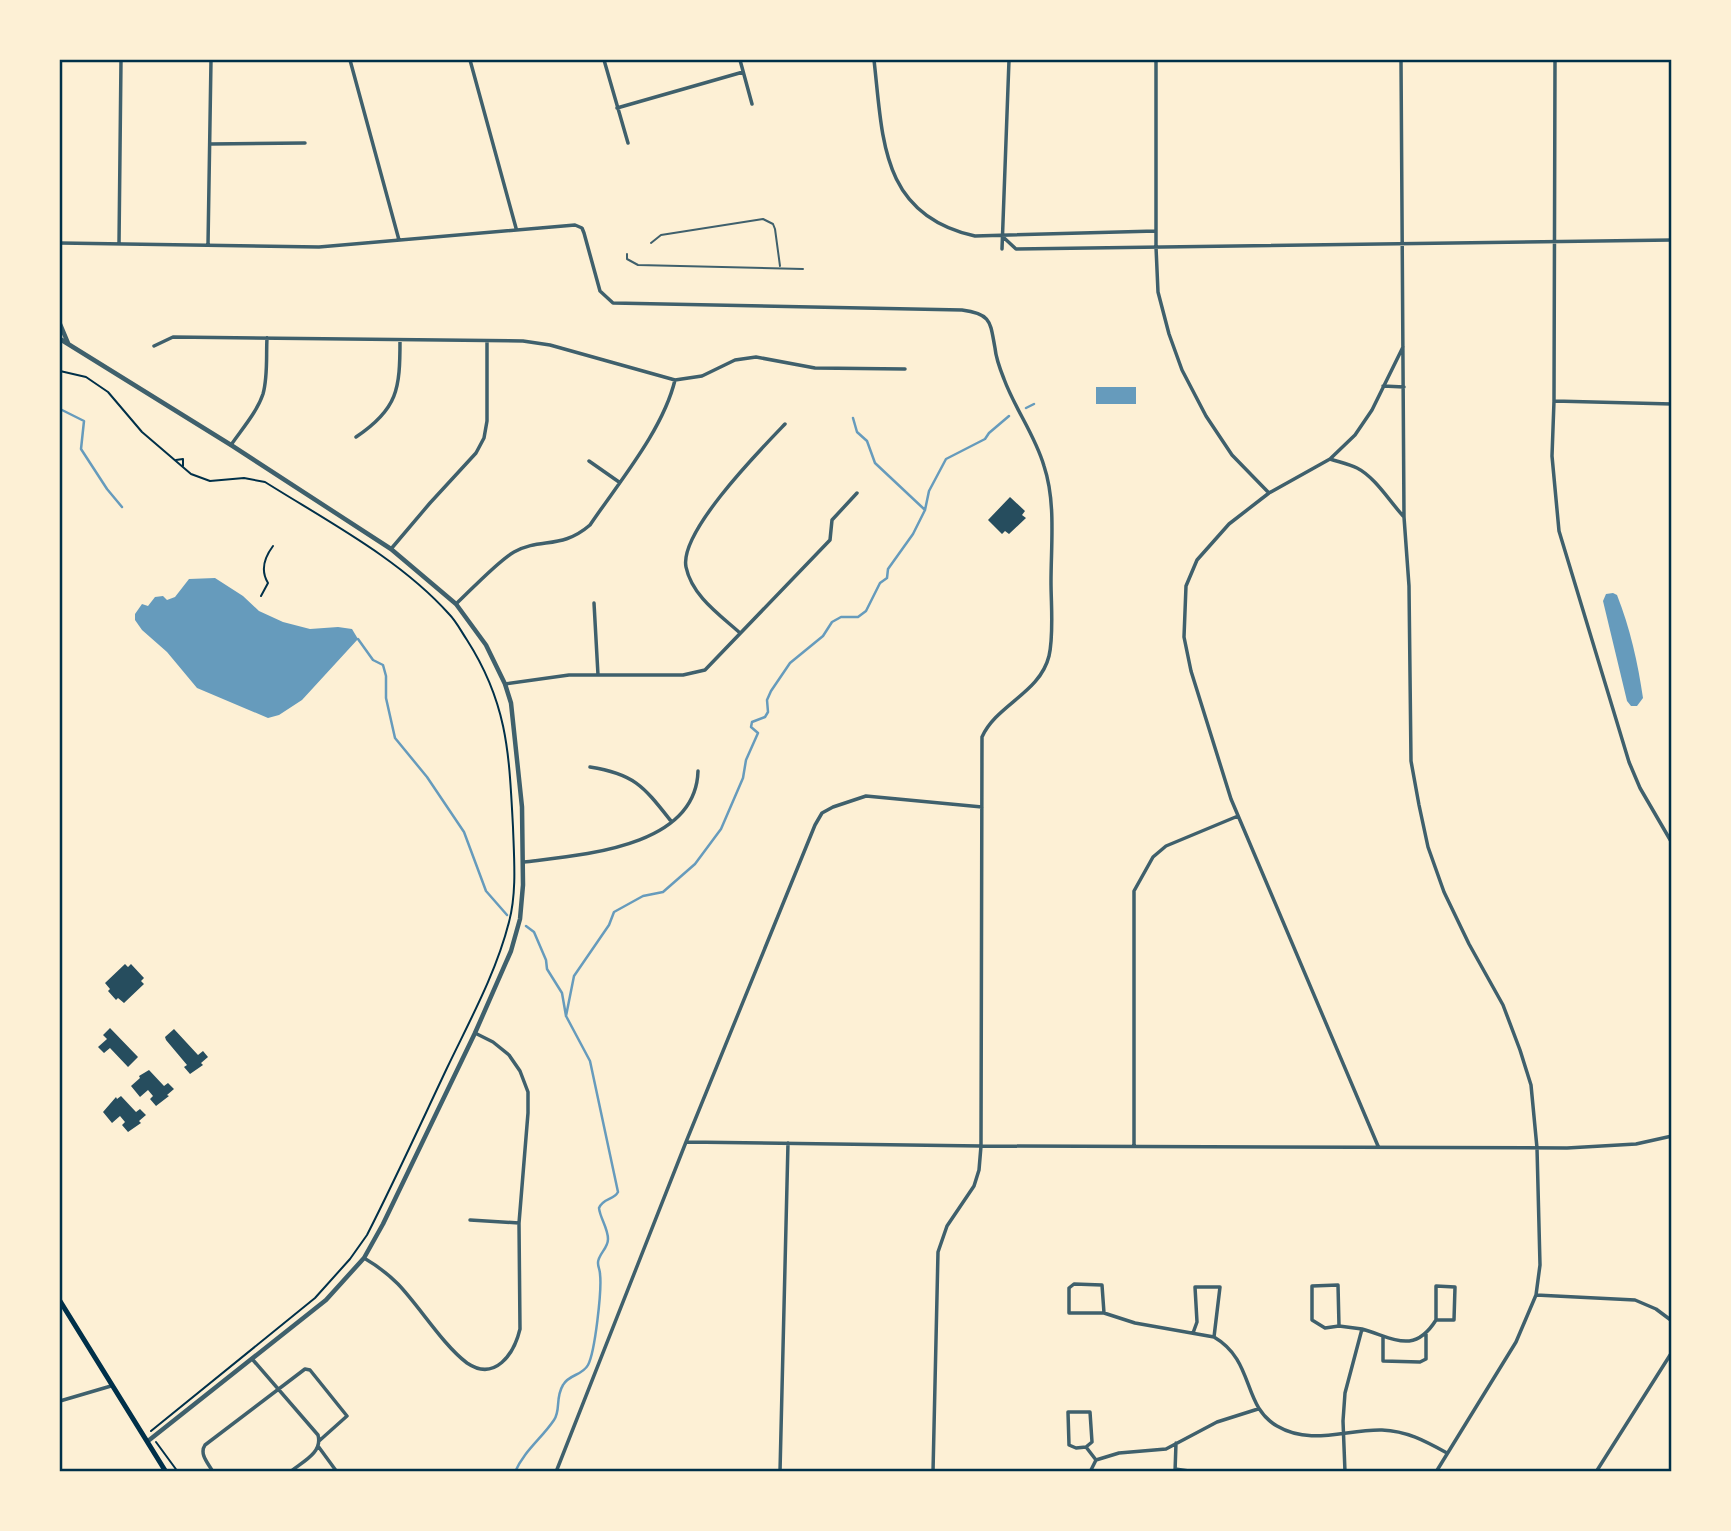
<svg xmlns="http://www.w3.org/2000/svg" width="1731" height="1531" viewBox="0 0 1731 1531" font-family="Bitter,serif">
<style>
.water{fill:#669bbc}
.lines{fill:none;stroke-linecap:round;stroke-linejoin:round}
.stream{stroke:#669bbc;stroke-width:2.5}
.building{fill:#264d5e}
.path{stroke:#003049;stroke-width:2}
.service{stroke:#3f606c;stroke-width:2}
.minor{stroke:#3f606c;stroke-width:3.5}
.tertiary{stroke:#3f606c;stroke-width:4.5}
.secondary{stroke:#003049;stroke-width:5}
.neatline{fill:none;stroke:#003049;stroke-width:2.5}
</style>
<rect width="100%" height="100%" fill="#fdf0d5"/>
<path class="water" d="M1096,387H1136V404H1096Z
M215,578L243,596L259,611L283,622L310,629L338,627L352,629L358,639L302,700L279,715L268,718L197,688L167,652L142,630L135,620V614L142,604L148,606L155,597L163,596L167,600L175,597L189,579Z
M1613,593L1617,595C1630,628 1638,663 1643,698L1637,706H1631L1627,701L1603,601L1606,594Z"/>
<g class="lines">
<path class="stream" d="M1026,408L1034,404
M60,409L84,421L81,449L107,489L122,507
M853,418L857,432L867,441L875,463L925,510
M358,639L373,660L383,665L386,676V698L395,738L427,777L464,832L486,891L507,915
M566,1016L574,976L609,925L614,912L643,896L663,892L695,864L721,829L743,778L746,760L758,733L751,727L752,722L765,717L768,712L767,700L771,691L790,663L823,636L832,622L841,617H858L866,611L880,583L887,578L888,569L913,534L925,510L929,491L946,459L985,439L989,433L1009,416
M515,1472C524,1451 542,1438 554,1420C561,1410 555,1398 563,1385C569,1374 582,1376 588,1365C595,1352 602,1290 600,1274C600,1270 598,1267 598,1263C598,1254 608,1249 608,1239C608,1228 600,1218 599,1208C603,1198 614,1200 618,1192L590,1061L566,1016L562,993L547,969L546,960L534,932L526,926"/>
</g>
<path class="building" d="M1010,497L1025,511L1022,515L1026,518L1009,534L1005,531L1002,534L988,520Z
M125,964L128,967L131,964L144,978L141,981L144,984L124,1003L118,998L116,1000L108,991L110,989L105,983Z
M110,1028L138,1057L128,1067L110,1048L104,1053L98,1047L107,1039L103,1035Z
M174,1029L198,1055L203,1051L208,1057L201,1063L203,1065L190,1074L184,1067L187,1065L166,1040L165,1037Z
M149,1070L164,1086L168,1083L174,1089L167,1095L169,1096L156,1106L150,1099L153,1096L148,1090L140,1097L131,1086L140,1078L139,1076Z
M121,1096L136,1112L140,1109L146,1115L139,1121L141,1123L128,1132L122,1125L125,1122L120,1116L112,1123L103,1112L116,1097L117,1099Z"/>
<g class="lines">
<path class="path" d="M60,371L86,377L108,392L142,432L191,474L210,481L244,478L265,482C327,521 400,559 449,614C456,621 461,631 467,640C508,704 509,754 513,827C514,858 517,892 509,922C496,973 470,1020 447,1068C421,1123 395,1180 367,1235L350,1259L315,1298L151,1431
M176,460L183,459V466
M261,596L268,583C260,570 264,558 273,546
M156,1442L178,1472"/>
<path class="service" d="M651,243L661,235L763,219L773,224L775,229L780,266
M627,254V259L638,265L803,269"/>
<path class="minor" d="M350,60L399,240
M470,60L516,228
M604,60L628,143
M740,60L752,104
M874,60C883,138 880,215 975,236L1156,231
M1156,60V247L1158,292L1169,334L1182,370L1206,416L1232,455L1269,493
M1401,60L1404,517L1409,586L1411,761L1419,805L1428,847L1444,892L1469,944L1503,1005L1520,1050L1531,1085L1537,1148L1540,1265L1536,1295L1516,1342L1436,1472
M1555,60L1554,401L1552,456L1559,531L1629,762L1640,788L1672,843
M617,108L743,72
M210,144L305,143
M1002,236L1016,249L1672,240
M60,243L319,247L575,225L582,228L584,233L600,291L613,303L962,310C992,314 990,322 995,348C996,359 1000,369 1004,379C1015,409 1035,435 1044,466C1056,502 1051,544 1051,582C1051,604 1054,635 1049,656C1040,693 996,705 982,737L981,1146L979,1170L974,1186L947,1226L938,1252L933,1472
M119,244L121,60
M208,245L211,60
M1002,249L1009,60
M154,346L173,337L523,341L550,345L675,380L702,376L735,360L756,357L815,368L905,369
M1383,386L1404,387
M1554,401L1672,404
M356,437C398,409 400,389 400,340
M231,445C242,429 257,412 263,394C268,376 266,356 267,338
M1330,459L1355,435L1372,410L1403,347
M589,461L619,482
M391,549L430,503L476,453L484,438L487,421V341
M594,603L598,675
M456,604C471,590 498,561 514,552C541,537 561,550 590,525C619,482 663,430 675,380
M740,633C720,615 692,596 686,567C679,532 761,449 785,424
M505,684L569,675H683L705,670L830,540L832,520L857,493
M590,767C635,774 644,787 671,821
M524,862C581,855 696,848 698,771
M686,1142L981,1146L1567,1148L1636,1144L1672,1136
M1134,1146V891L1153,857L1166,846L1238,816
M1378,1146L1231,799L1191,671L1184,637L1186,586L1197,560L1229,524L1269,493L1330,459C1339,462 1349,464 1357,468C1375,477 1390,502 1404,517
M470,1220L519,1223
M364,1258C376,1265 388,1274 398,1284C420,1307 443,1345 467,1363C495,1382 514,1354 520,1329L519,1223L528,1113V1092L520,1071L509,1055L493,1042L475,1033
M1536,1295L1635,1300L1656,1309L1672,1321
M1104,1313L1102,1285L1074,1284L1069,1288V1313H1104L1135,1323L1214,1337C1255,1361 1242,1406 1277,1426C1311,1446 1346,1429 1382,1430C1407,1431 1425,1441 1447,1453
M1339,1326L1325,1328L1312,1320V1286L1338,1285L1339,1326L1362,1329
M1193,1333L1197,1322L1195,1287H1220L1214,1337
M1383,1336V1361L1420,1362L1426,1359V1334
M253,1360L318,1435C323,1453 302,1462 290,1472
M60,1401L111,1386
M318,1446L337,1472
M1086,1447L1092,1442L1090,1412H1068L1069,1445L1076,1448L1086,1447L1096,1460L1119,1453L1166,1449L1217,1422L1258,1409
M1175,1469L1196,1472
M213,1472C208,1463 199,1454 205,1445L305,1369L310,1370L347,1416L319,1441
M556,1472L686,1142L815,825L822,813L833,807L866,796L982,807
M780,1472L788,1143
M1090,1472L1096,1460
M1175,1472L1176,1443
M1345,1472L1343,1421L1345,1393L1362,1329C1394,1338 1414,1355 1436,1320H1454L1455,1287L1436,1286V1320
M1596,1472L1672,1352"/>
<path class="tertiary" d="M60,324L68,343
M60,339L231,445L391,549L456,604L486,645L505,684L511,703L522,807L523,885L520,919L511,951L475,1033L383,1224L364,1258L326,1300L148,1441"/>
<path class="secondary" d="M60,1301L166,1472"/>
</g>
<rect width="1731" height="1531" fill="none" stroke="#fdf0d5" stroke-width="122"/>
<rect x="61" y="61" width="1609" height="1409" class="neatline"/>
</svg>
